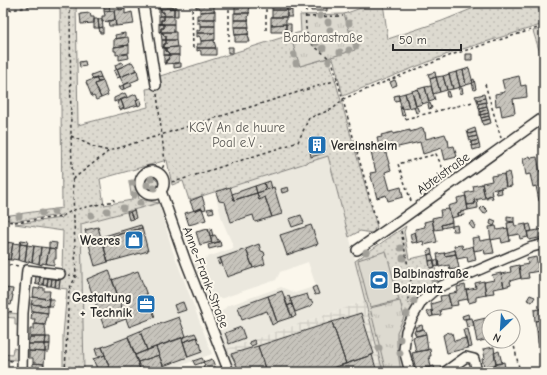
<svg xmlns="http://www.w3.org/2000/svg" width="547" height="375" viewBox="0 0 547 375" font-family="'Comic Neue',sans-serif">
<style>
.built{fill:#ebe8de}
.industrial{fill:url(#industrial-grid)}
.grass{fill:url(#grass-dots);stroke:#84827e}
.park{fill:url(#park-tufts);stroke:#84827e}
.pitch{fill:#dddad0;stroke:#84827e}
.building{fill:url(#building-hatch);stroke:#2b2b2b}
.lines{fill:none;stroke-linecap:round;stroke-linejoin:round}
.street-casing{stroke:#2b2b2b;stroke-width:12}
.path{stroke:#2b2b2b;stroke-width:1.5;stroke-dasharray:3 3;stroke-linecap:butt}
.street{stroke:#fbf7ec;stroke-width:9}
.tree{fill:#a19f98}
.labels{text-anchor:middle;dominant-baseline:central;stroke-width:4;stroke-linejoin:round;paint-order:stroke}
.park-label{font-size:13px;fill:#585754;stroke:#fbf7ec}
.poi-label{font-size:13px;font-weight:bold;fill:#2b2b2b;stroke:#fbf7ec;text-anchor:start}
.street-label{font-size:13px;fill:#2b2b2b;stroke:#fbf7ec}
</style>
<defs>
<pattern id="industrial-grid" width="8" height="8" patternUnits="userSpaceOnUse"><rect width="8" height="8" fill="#ebe8de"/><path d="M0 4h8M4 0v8" fill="none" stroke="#cac7bf"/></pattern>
<pattern id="grass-dots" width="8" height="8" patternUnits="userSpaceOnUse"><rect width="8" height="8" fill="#dddad0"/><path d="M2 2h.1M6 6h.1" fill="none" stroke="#bebbb3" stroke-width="1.8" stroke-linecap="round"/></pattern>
<pattern id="park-tufts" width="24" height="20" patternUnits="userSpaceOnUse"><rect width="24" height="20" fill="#dddad0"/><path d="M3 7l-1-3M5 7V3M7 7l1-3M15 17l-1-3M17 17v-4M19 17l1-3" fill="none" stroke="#bebbb3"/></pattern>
<pattern id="building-hatch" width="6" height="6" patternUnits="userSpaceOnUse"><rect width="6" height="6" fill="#c7c4bc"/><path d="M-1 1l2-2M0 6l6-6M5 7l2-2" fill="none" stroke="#a29f99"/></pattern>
</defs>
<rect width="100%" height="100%" fill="#fbf7ec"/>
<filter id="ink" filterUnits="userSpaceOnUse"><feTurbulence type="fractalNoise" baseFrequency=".025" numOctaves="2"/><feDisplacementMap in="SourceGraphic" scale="8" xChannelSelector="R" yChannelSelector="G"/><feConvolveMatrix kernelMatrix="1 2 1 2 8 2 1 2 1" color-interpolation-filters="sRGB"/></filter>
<g filter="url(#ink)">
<path class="built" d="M328,156L343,210L365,301L226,349L218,327V315L227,306L281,287L295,293L316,286L308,262L280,272L276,280L223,298H211L203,289L193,262L234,248L222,220L215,192Z
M159,203L172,249L212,354L166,371V372H84L80,224Z"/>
<path class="industrial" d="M365,301L383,372H235L226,349Z"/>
<path class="grass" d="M62,3H76L78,125L148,107L146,89L158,87L157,77L290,35L300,66L328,58L330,62L377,227L375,228L374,232L372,233L360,231L349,237L328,156L189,200L183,181L172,185L167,160L100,179L104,205L132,200L129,181L135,180L139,199L159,203L81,224L84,372H63V335L67,289L59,288L62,270L63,231L15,224L62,218V215L15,221L3,219V216L62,208L60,5Z
M375,3H383L388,39L442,21L486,3H544V24L453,52L343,96L334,61L331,57L354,50L344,14Z
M544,28V54L541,56L533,31Z
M145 184a7 7 0 1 1 14 0a7 7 0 1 1-14 0Z
M406,226L404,232L409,259L428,255L430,268L435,267L438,284L420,298L406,321L401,335L400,348L406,372H383L355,261Z
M3,312L19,314L18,325H15V318L3,317Z
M13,348L17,349V360L3,359V354L12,355Z"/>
<path class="park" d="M344,14L355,50L300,66L290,35L301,32L300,15Z
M400,301L404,317L397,332V346L401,372H386L370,308Z"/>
<path class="pitch" d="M386,251L399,300L370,307L358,260Z"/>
<path class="building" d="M161,3H172V8L157,9L159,8V5H161Z
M172,3H176V8H172Z
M196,3H214L215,4L196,5Z
M235,3H250V5L235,6Z
M272,3H287V10H272Z
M287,3H291V10H287Z
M311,3H327V11H311Z
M119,4H124L125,9L119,10Z
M215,4L214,5V11H215L200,12V8L199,7L196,8V5Z
M104,5H109L110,11H104Z
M250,5L249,12L250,13H235V6Z
M174,8V16H164V12H161V9H159Z
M174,8H178V16H174Z
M125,9V14L132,12L134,24L116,26L114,10Z
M159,9H161V12H164V16H159Z
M114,10L115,20L102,22V16H105L104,11Z
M272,10H287V17H272Z
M287,10H292V17H287Z
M215,11V19H197V15H200V12Z
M90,13L91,17H94V23L81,24L80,14Z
M234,13H249L248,19L249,20H234Z
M159,16H164V20H161V24H159Z
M164,16H174V24H159H161V20H164Z
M271,17H286V24L271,25Z
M94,19H98L99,28H94Z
M98,19H102L103,27L99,28Z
M197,19H215V26H200V23H197Z
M115,20L116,26H109L108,21Z
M234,20H249H248L249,27H234Z
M159,24H174V32H159L161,31V28H164V24Z
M159,24H164V28H161V31L159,32Z
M286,24V32H271V25Z
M286,24H291V32H286Z
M200,26H215V33H197V30L199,31L200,30Z
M103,27V33H100L99,28Z
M234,27H249L248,34H249L235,35Z
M161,32H176V40H166V36H164L163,33Z
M125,33V37L116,39L115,35Z
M161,33H163L164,36H166V40H162Z
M197,33H215V40L201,41L200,37L199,36L197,37Z
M235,35L249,34L248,35L250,42H235Z
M128,37L129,45L114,47V39Z
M162,40H166V44H164V47H162Z
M166,40H176L177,47L162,48L164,47V44H166Z
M215,40L214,41L216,48H197V44H201V41Z
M129,45V53L116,55V51H114V47Z
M179,47V55H169L168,52L166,51V48H164Z
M228,47H233V53H228Z
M164,48H166V51L168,52L169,55H164Z
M197,48H216V55H201V52L200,50L197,51Z
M128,54L129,58L119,60V55Z
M466,54H472V60H466Z
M164,55H169L168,60H166V63H164Z
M169,55H179V63L164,64L166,63V60H168Z
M85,61L86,66L80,67L79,62Z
M122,62L124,66L116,69L115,65Z
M132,62L137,70L120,77L117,69Z
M174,63H181V67L174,68Z
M469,68L473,83L466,85L463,70Z
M117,69L120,77L117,78L114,71Z
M137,70L139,79L124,85L120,77Z
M463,70L466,85L460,87L456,72Z
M99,72L101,77L93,80L91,75Z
M435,72L436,77L430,79L428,74Z
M456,72L460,87L453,89L449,74Z
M449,74L453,89L447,90L443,76Z
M443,76L447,90L440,92L436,77Z
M519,76L521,86L526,85L527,97L513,99L515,113L502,116L500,105L496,106L495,94L505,92L502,80Z
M101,77L103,81L98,82L96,78Z
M436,77L440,92L433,94L430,79Z
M96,78L98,82L95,84L101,98L96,100L94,96L92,97L86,82Z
M474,79L476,89L474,90L472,83H473L472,80Z
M395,80L397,85L392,87L390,82Z
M103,81L108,95L101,98L95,84Z
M130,82L132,86L124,89L123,85Z
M123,85L124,89L121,90L119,87Z
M431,86L435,100L429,102L425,87Z
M425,87L429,102L422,104L418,89Z
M459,88H462L463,93L460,94Z
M418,89L422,104L416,106L412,91Z
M412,91L416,106L409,108L405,93Z
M448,91L450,97H447L446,92Z
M125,93L127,97L114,102V98Z
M405,93L409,108L402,109L398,95Z
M136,94L138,99L136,100L138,105L124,109L121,100Z
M484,94L485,98L477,100L475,96Z
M398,95L400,100L395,101L394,96Z
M140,98L142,104L138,106L136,100Z
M485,98L486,102L478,104L477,100Z
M121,100L124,108L120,110L117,102Z
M486,102L487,106L479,108L478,104Z
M430,103L432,108L429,109L428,104Z
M400,106H401L402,109H403L405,115L402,116Z
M487,106L488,109L480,112L479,108Z
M414,107H417L419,112L416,113Z
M488,109L489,113L480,115V112Z
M489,113V116L481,118L480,115Z
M489,116L490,119L482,121L481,118Z
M490,119L491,123L483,125L482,121Z
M423,128L424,132H425L426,139L445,134L447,139H448L449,147L454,146L457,157L445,160L442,148L423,154L420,142L385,150L391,170L385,172L390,190L401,187L403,197L388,201L386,195L377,198L370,173L376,172L370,149L379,146L377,138L382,137L381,135L393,132V134L410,130V132Z
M475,128L476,132L468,134L467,131Z
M476,132L477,136L469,138L468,134Z
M477,136L478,140L471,142L469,138Z
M319,137L324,153L311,157L310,151L314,150L310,139Z
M478,140L479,144L472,146L471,142Z
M479,144L480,148L473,150L472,146Z
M530,156L531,158L537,157L540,172H543L544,209L542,201H539L536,186L533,187L530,174L526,175L523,159Z
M509,172L512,186L506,187L504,174Z
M504,174L506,187L491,190L492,195L485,197L482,183L492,181L491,176Z
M270,181L272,188L266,190L264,183Z
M264,183L266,190L257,193L255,186Z
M482,184L485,198L474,200L475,204L467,205L465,193L474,191L473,186Z
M255,186L257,193L234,200L232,194Z
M230,187L234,200L257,193L259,200L265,197L272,217L255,222L253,215L231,222L225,202L219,201L216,192Z
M274,187L282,214L272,217L265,197L259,200L257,193Z
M288,187L289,191L282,193L281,189Z
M501,188L502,193L497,194L496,190Z
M492,195L493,198L486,199V197Z
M202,196L206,209L202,210V208L194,211L190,201Z
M466,196L468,210L458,213L459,216L451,218L448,206L458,203L457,198Z
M477,199L478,208L468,210L467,205L475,204L474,200Z
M483,206L488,211L484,214L480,209Z
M202,208L206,220L189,225L185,213Z
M213,208L214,212L209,213L207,209Z
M449,209L452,222L441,225L442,229L434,230L432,218L441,216L440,210Z
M134,210L136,218L133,219L130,212Z
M464,211L465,215L458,216V213Z
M127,212H130L133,219L129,220Z
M301,215L304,223L292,227L289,219Z
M507,216L514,217V222L507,221Z
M491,219L496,221L494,226L490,224Z
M432,220L437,242L424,245L423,241L417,243L415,229L425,227L424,222Z
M473,221L476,227L473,229L469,224Z
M452,222V226L442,228L441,225Z
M514,222L515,226L526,224L528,237L520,239L519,234L509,236L507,223Z
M530,224L532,231L527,232L526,225Z
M141,225L142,228L102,239L101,237Z
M311,225L318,244L287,255L280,235Z
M457,225L458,231H453L452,226Z
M496,226L497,230L508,228L510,241L502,243L501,238L491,240L489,227Z
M98,227L108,262L95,266L85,230Z
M142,228L148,251L108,262L102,239Z
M211,228L213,236H210L208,229Z
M208,229L212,242L200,245L196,232Z
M544,229V237L529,240L527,232Z
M415,232L417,242L412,243L410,234Z
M215,235L219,242L212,244L210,236Z
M479,237L480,241L491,239L494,253L485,254L484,249L474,251L472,238Z
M21,240L28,241L27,245L20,244Z
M3,241L6,242L3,258Z
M220,241L221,246L209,249L208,245Z
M6,242L13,243L10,260L3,258Z
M49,242L57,243L56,249L49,248Z
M13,243L20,244L18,260L13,259V260H10Z
M20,244L27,245L25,262L18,260Z
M259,244L261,251L264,252L265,255L263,257L265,264L253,268L246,249Z
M27,245L34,246L32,262L28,261V263L25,262Z
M462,245L463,249L473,246L476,260L468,262L467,257L457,259L454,246Z
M34,246L41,247L39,264L32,262Z
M41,247L49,248L46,264L42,263V265L39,264Z
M49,248L56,249V259H54V265L46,264Z
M246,249L253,268L227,277L220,258Z
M431,249L432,254L428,255L427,251Z
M455,250L456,254L445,256L444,253Z
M444,253L445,256L456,254L459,268L450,270L449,265L439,267L437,254Z
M432,254L434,260L429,261L428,255Z
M536,257L539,271L528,273L529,278L521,279L519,266L528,264L527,259Z
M220,258L222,263L219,265L217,259Z
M433,260L435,267L430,268L429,261Z
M434,260H438L439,266L435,267Z
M519,265L521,278L510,281L511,285L504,287L501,274L511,272L510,267Z
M109,270L126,319L104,327L87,279Z
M138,271L155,317L129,327L112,280Z
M501,273L504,287L493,289L494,293L486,294L484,282L494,280L492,275Z
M36,276L40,277L39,285L35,284Z
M40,277H44L43,285H39Z
M44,277L48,278L47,286L43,285Z
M48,278H52L51,286H47Z
M52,278L56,279L55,287L51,286Z
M56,279L60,280L59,288L55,287Z
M484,281L486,295L476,297V301L469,303L466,290L476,288L475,283Z
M465,285L468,299L457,301L458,305L451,306L448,294L458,292L457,287Z
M316,286L319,294L315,295L312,288Z
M40,287L44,288V291H50L49,299L33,297L34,288L39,289Z
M3,288H5L4,304H3Z
M5,288L13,289L12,295H13L11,305L4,304Z
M282,291L292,317L277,322L268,296Z
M307,294L309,300L312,301L313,304L311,306L295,312L290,299Z
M448,295L451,308L440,310L441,315L433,316L431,304L441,301L440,296Z
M530,295L535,297L532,302L527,300Z
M268,296L277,322L272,325L267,311L242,320L238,307Z
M289,296L292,304L287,306L284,297Z
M33,297L49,299L48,306L31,304Z
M49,299H54L53,306H48Z
M183,302L186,310L177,313L174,305Z
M31,304L48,306V313L32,311Z
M292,304L296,316L292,317L287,306Z
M544,308V319L535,321L534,310Z
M432,310L433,316L430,317L427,312Z
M32,311L48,313L45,325L34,324L35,319H31Z
M361,313L374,354L346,364L332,322Z
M468,314L469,318L463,319L462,316Z
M179,317L186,336L147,350L140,331Z
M472,318L474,326L467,327L465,319Z
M486,318L484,320L487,330L488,329L489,339L477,342L473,321Z
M486,319L488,329L487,330L484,320Z
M544,319V330L537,331L535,321Z
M332,322L346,364L319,372H266L258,346Z
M34,324L45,325L46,337H30V329H34Z
M422,325L423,329L416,331L415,327Z
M241,327L245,338L229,344L225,333Z
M424,329L426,334L416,336L414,331Z
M468,329L472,347L468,348L463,330Z
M544,330V341L538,342L537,331Z
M140,331L147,350L135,355L128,336Z
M448,332L449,333H452L454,341L466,338L468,348L447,353L443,335Z
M195,333L197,337L183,342L182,338Z
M426,334L428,350L416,352L413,337Z
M30,337H46L45,344H28Z
M46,337H50V344H45Z
M128,337L141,372H111L102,347Z
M197,337L199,343L200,342L202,352L188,357L183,342Z
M182,338L188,357L163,366L156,347Z
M254,340L256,344L251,346L249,342Z
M544,341V352L540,353L538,342Z
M28,344H45V352L29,351Z
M45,344H50L49,352H45Z
M258,346L266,372H240L231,354Z
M102,347L105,355L98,358L95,349Z
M156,347L159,355L138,362L135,355Z
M494,347L496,365L484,367L482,359L485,358L483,349Z
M430,349L431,356H429L431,367L416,370L412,353Z
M29,351L45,352L44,364L33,363V358H29Z
M499,351L502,363L496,364L494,353Z
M544,352V363H542L540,353Z
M105,355L109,367L98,371L93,359Z
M159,355L166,372H141L138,362Z
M372,355L377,372H330L329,369Z
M202,358L204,362L195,365L193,361Z
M212,359L217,372L205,371L203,366L205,365L203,362Z
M504,362L505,368L495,370L494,365Z
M33,363L44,364L45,372H29V369L33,368Z
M542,363H544V372H541L539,364Z
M494,365L495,370L487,372L485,367Z
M434,366L435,370L423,372L422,369Z
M329,369L330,372H319Z"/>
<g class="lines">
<g class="street-casing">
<path id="street" d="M143,3L156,85
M140 183a12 12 0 1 1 24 0a12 12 0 1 1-24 0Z
M161,191L186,262L229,372
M357,250L399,221L544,117
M22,372L23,313L27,270L60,274
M410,372L404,350L406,331L412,318L422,301L437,288L532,247L544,244
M445,372L466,357L474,359L477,372"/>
</g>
<path class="path" d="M192,3L193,51
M229,3V41
M266,3V30
M306,3C306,17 303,36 314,46C321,52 328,56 333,64L377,224
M3,11L54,3
M306,17L343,16
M485,84L501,138
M157,94L165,162L160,174
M405,119L473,102
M71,136L94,147L109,151
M73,179L109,151L337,80
M166,183L180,180L298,142L309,118L333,109L343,99L454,54L544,26
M411,201L398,164L436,154L447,177
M3,221L14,222L61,217L73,210L114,201L113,199
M401,231L413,291L407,293L409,304
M3,264L19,266
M432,271L434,279
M68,275L76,276
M413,291L424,287
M3,311L15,312
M513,341L520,372
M3,360L13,361
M65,372L69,290L76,276L71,136L70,3"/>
<use href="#street" class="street"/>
</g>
<g class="tree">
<circle cx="320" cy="16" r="3.5"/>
<circle cx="328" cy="22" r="3.5"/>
<circle cx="349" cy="23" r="3.5"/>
<circle cx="330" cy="30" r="3.5"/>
<circle cx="352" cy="33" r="3.5"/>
<circle cx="312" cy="37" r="3.5"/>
<circle cx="316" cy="43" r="3.5"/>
<circle cx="356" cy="46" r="3.5"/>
<circle cx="323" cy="48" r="3.5"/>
<circle cx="349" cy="50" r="3.5"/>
<circle cx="340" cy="52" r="3.5"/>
<circle cx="294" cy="55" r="3.5"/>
<circle cx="329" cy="61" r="3.5"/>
<circle cx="296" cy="63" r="3.5"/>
<circle cx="151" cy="179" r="3.5"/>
<circle cx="132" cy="183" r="3.5"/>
<circle cx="147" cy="185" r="3.5"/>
<circle cx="154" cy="188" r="3.5"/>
<circle cx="134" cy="195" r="3.5"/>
<circle cx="140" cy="203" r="3.5"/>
<circle cx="123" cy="208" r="3.5"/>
<circle cx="107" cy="211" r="3.5"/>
<circle cx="54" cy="212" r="3.5"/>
<circle cx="42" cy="213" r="3.5"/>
<circle cx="91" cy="215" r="3.5"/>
<circle cx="19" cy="216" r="3.5"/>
<circle cx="401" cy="248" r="3.5"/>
<circle cx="366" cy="252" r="3.5"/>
<circle cx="403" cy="258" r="3.5"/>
<circle cx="405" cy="275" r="3.5"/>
<circle cx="434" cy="281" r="3.5"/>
<circle cx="408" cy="288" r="3.5"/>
<circle cx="414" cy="301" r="3.5"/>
<circle cx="407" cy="314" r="3.5"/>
<circle cx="400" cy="339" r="3.5"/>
<circle cx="379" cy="348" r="3.5"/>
<circle cx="400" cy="353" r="3.5"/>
</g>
</g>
<defs>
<g id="building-square" transform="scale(1)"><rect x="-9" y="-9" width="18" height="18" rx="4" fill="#1f6fb2" stroke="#fbf7ec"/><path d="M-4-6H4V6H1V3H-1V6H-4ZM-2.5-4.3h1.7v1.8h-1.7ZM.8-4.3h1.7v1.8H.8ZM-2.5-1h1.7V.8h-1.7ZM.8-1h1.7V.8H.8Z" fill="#fff"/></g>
<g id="shop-square" transform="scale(1)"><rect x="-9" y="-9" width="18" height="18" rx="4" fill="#1f6fb2" stroke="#fbf7ec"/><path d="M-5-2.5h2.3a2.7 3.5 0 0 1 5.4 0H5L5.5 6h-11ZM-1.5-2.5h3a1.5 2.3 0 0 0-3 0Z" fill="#fff"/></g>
<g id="stadium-square" transform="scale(1)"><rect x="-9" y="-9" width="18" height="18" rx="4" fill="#1f6fb2" stroke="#fbf7ec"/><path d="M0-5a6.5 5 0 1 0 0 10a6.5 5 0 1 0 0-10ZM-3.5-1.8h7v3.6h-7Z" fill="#fff"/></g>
<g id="office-square" transform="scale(1)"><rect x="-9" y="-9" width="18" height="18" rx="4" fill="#1f6fb2" stroke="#fbf7ec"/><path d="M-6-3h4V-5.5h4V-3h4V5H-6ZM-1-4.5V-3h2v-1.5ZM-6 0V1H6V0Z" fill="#fff"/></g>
</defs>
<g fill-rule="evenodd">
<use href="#building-square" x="317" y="145"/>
<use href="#shop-square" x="134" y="240"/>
<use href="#stadium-square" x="379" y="280"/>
<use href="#office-square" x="146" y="304"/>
</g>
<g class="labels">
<g class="park-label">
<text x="323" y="37">Barbarastraße</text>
<text x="237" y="127">KGV An de huure<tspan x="237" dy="15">Poal e.V .</tspan></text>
</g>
<g class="poi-label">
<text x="331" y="145">Vereinsheim</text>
<text x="120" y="240" text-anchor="end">Weeres</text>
<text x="393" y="273">Balbinastraße<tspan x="393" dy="15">Bolzplatz</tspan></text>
<text x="132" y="297" text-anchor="end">Gestaltung<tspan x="132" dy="15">+ Technik</tspan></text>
</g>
<g class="street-label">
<text transform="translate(443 173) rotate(-36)">Abteistraße</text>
<text transform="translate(206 277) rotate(69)">Anne-Frank-Straße</text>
</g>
</g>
<rect width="547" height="375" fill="none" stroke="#fbf7ec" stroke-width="16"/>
<rect x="8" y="8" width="531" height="359" fill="none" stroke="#2b2b2b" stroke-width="1.5" filter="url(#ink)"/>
<g transform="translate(501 329) rotate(205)"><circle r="19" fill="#fbf7ec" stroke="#a8a59f"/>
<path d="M0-3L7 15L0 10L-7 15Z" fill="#1f6fb2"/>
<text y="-6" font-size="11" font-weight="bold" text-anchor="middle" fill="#2b2b2b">N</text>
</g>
<path d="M393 44v6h68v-6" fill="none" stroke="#2b2b2b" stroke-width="2"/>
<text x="399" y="44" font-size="12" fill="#2b2b2b" stroke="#fbf7ec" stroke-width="3" paint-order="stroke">50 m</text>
</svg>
